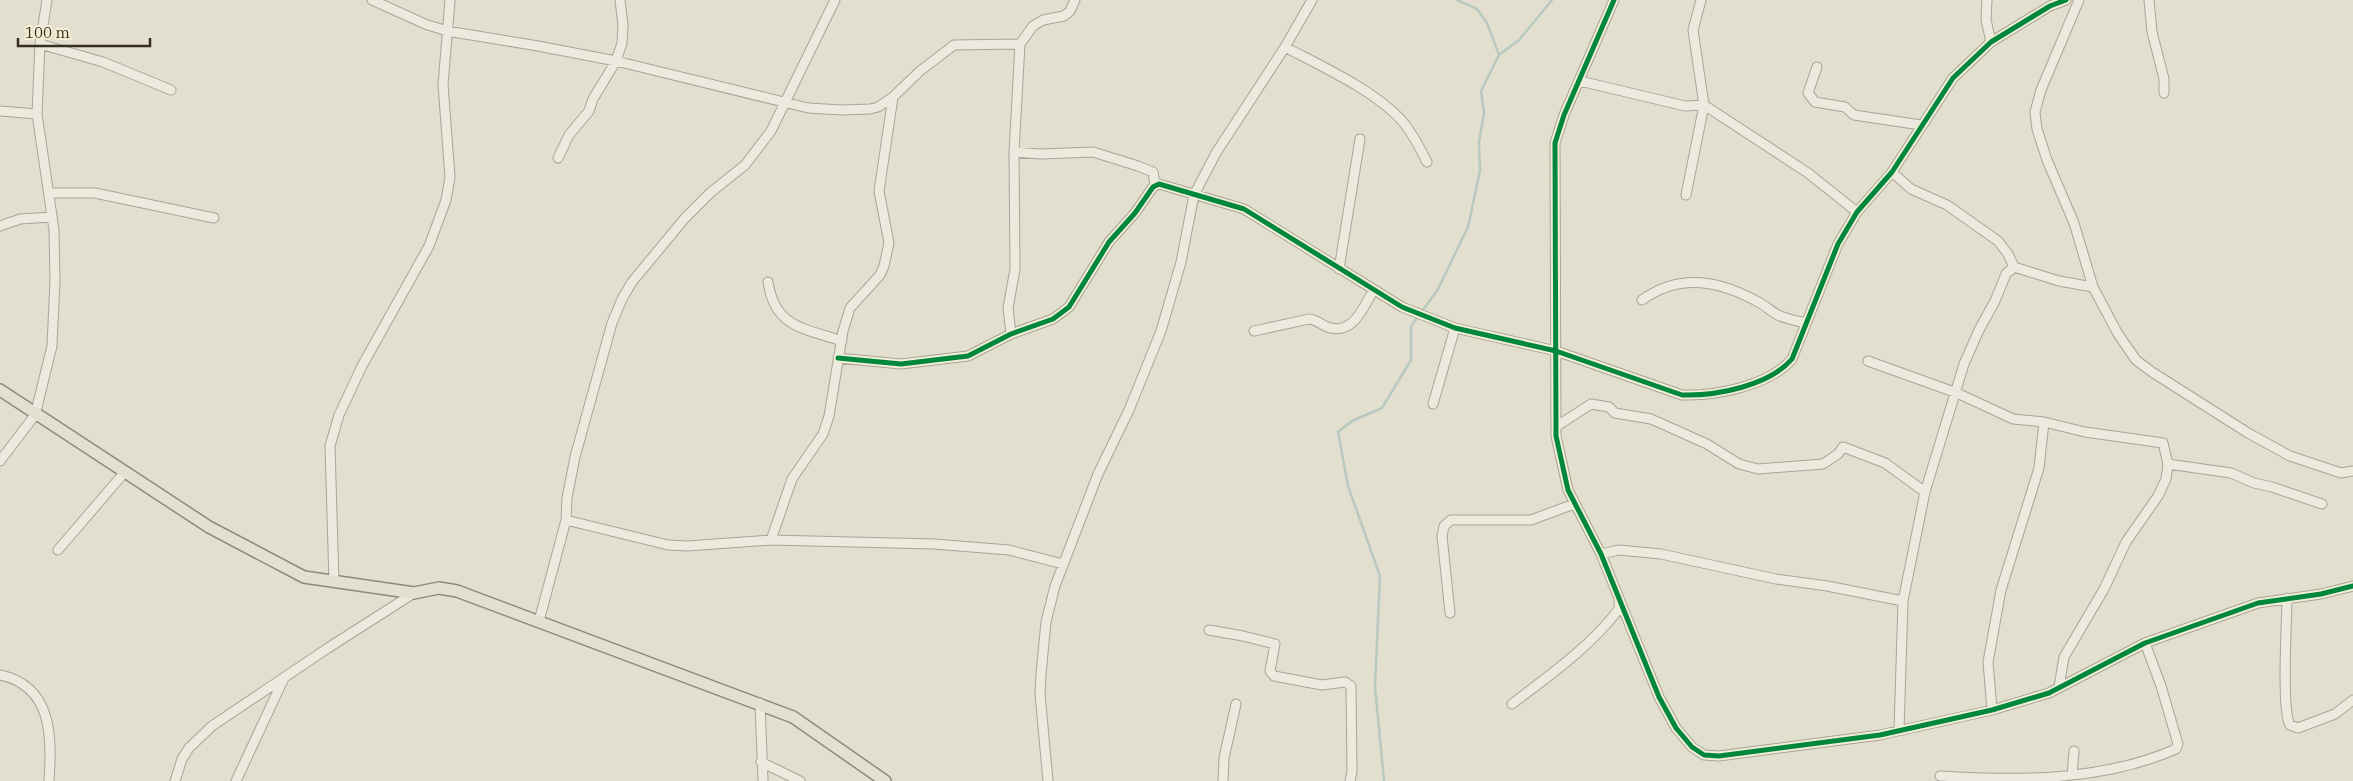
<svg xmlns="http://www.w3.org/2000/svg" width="2353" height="781" viewBox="0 0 2353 781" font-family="'IBM Plex Serif',serif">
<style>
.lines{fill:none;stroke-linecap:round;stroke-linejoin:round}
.stream{stroke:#b9c9c1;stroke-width:2.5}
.minor-casing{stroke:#a8a497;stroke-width:11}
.major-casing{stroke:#8e897e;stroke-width:14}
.minor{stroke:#ece9df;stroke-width:9}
.major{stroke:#e3dfd1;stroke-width:11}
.cycleway-casing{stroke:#f4eed4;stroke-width:8}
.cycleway{stroke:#00873e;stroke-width:5}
</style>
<rect width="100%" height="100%" fill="#e3dfce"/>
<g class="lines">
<path class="stream" d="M1457,0L1477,9L1487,23L1499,55
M1384,781L1375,686L1380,576L1348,486L1338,432L1352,421L1382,408L1411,360V326L1437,291L1468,227L1480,171L1479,142L1484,113L1481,91L1499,55L1519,40L1552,0"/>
<g class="minor-casing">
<path id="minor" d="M372,0L425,24L447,31L538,46L616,61L808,108L842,110L870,109L878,107L893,97L920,71L954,45L1020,44
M1614,0L1564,115L1555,143L1556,436L1568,490L1601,554L1659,697L1676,728L1692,747L1704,755L1719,756L1880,735L1992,710L2049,693L2145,643L2258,603L2321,594L2353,586
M1987,0L1986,20L1991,42
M2079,0L2041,90L2035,112L2037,129L2047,160L2074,223L2093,287L2118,334L2136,360L2152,372L2248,433L2290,456L2341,473L2353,471
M2149,0L2152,32L2164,79V93
M40,44L103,62L171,90
M1285,47C1321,66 1376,91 1403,122C1413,134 1420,148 1427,162
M1817,67L1808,93L1815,102L1845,107L1854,115L1921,125
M1580,81L1685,106L1704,105L1808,173L1857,212
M0,111L37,114
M1014,152L1041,154L1093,152L1138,166L1153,172L1155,185
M558,158L569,135L589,111L593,99L616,61L622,43L623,25L620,0
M1892,172L1911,189L1947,205L1998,241L2008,254L2014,267
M50,193H95L214,218
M1686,195L1704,105L1693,30L1701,0
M0,226L20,219L52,217
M1339,269L1360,139
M768,282C775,328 804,328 842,341
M1642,300C1681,272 1721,281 1760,303C1767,307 1773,313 1780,316C1788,319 1797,321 1806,323
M1254,331L1309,319C1318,320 1320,324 1327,327C1353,336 1363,308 1373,291
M1011,334L1008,308L1015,269L1014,152L1020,44L1033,26L1043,20L1064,16L1070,11L1075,0
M838,358L901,364L968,356L1011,334L1053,319L1069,307L1109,242L1135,213L1153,187L1159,184L1244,209L1402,307L1455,328L1556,351L1682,395C1716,396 1769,386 1792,359L1838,244L1857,212L1892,172L1953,78L1991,42L2050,6L2066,0
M1868,361L1957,393L2013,419L2044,422L2085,432L2163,443L2168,464L2166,479L2158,496L2126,542L2104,589L2064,657L2059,687
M1433,404L1455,328
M1557,426L1591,404L1609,407L1615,413L1651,419L1707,444L1739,464L1758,469L1823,464L1838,454L1843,447L1885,463L1925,492
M0,461L35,415L52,346L55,280L54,230L37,114L40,44L47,0
M2168,464L2231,473L2254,483L2272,487L2322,504
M566,520L668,545L687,546L771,540L934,544L1009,550L1063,564
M771,540L792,479L823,434L829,416L843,331L850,308L880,275L884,266L889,243L879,191L893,97
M58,550L124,473
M1601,554L1619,550L1661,554L1776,579L1827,586L1903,601
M334,582L330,446L339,415L362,366L429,246L446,200L450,177L443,85L450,0
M2287,598C2287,621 2281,709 2290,725L2298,728L2335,714L2353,700
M1450,613L1442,536L1444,526L1451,520H1531L1574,504
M539,621L566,520L567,498L575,457L612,323L622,299L632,282L685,218L710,193L745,165L771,131L835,0
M1209,630L1243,636L1275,644L1270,671L1274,676L1322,685L1345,682L1351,686L1352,772L1350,781
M0,675C53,686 52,738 49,781
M760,703L763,781
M1512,704C1550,675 1590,647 1619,609V602
M1992,710L1988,662L2001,590L2039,468L2044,422
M1899,730L1903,601L1925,492L1964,364L1979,330L1995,301L2006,274L2014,267L2059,281L2093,287
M761,762L800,781
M2072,775L2074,751
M1940,776C2018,781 2103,781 2176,749L2178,744L2161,686L2145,643
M175,781L182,759L189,748L212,726L328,648L414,593
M236,781L284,678
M1048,781L1040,694L1041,674L1046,622L1055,586L1098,474L1129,410L1161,331L1181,262L1194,195L1216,153L1285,47L1312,0
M1223,781L1224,758L1236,704"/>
</g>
<g class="major-casing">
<path id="major" d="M0,390L209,527L304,577L414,593L439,588L457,591L793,717L885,781"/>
</g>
<use href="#minor" class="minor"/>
<use href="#major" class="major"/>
<g class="cycleway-casing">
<path id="cycleway" d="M1614,0L1564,115L1555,143L1556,436L1568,490L1601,554L1659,697L1676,728L1692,747L1704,755L1719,756L1880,735L1992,710L2049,693L2145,643L2258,603L2321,594L2353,586
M838,358L901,364L968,356L1011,334L1053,319L1069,307L1109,242L1135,213L1153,187L1159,184L1244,209L1402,307L1455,328L1556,351L1682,395C1716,396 1769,386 1792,359L1838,244L1857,212L1892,172L1953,78L1991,42L2050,6L2066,0"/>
</g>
<use href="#cycleway" class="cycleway"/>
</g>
<path d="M18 38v8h132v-8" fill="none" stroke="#372d1f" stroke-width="2.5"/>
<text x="25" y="38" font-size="15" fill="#372d1f" stroke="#f4eed4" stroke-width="4" paint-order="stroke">100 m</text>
</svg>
